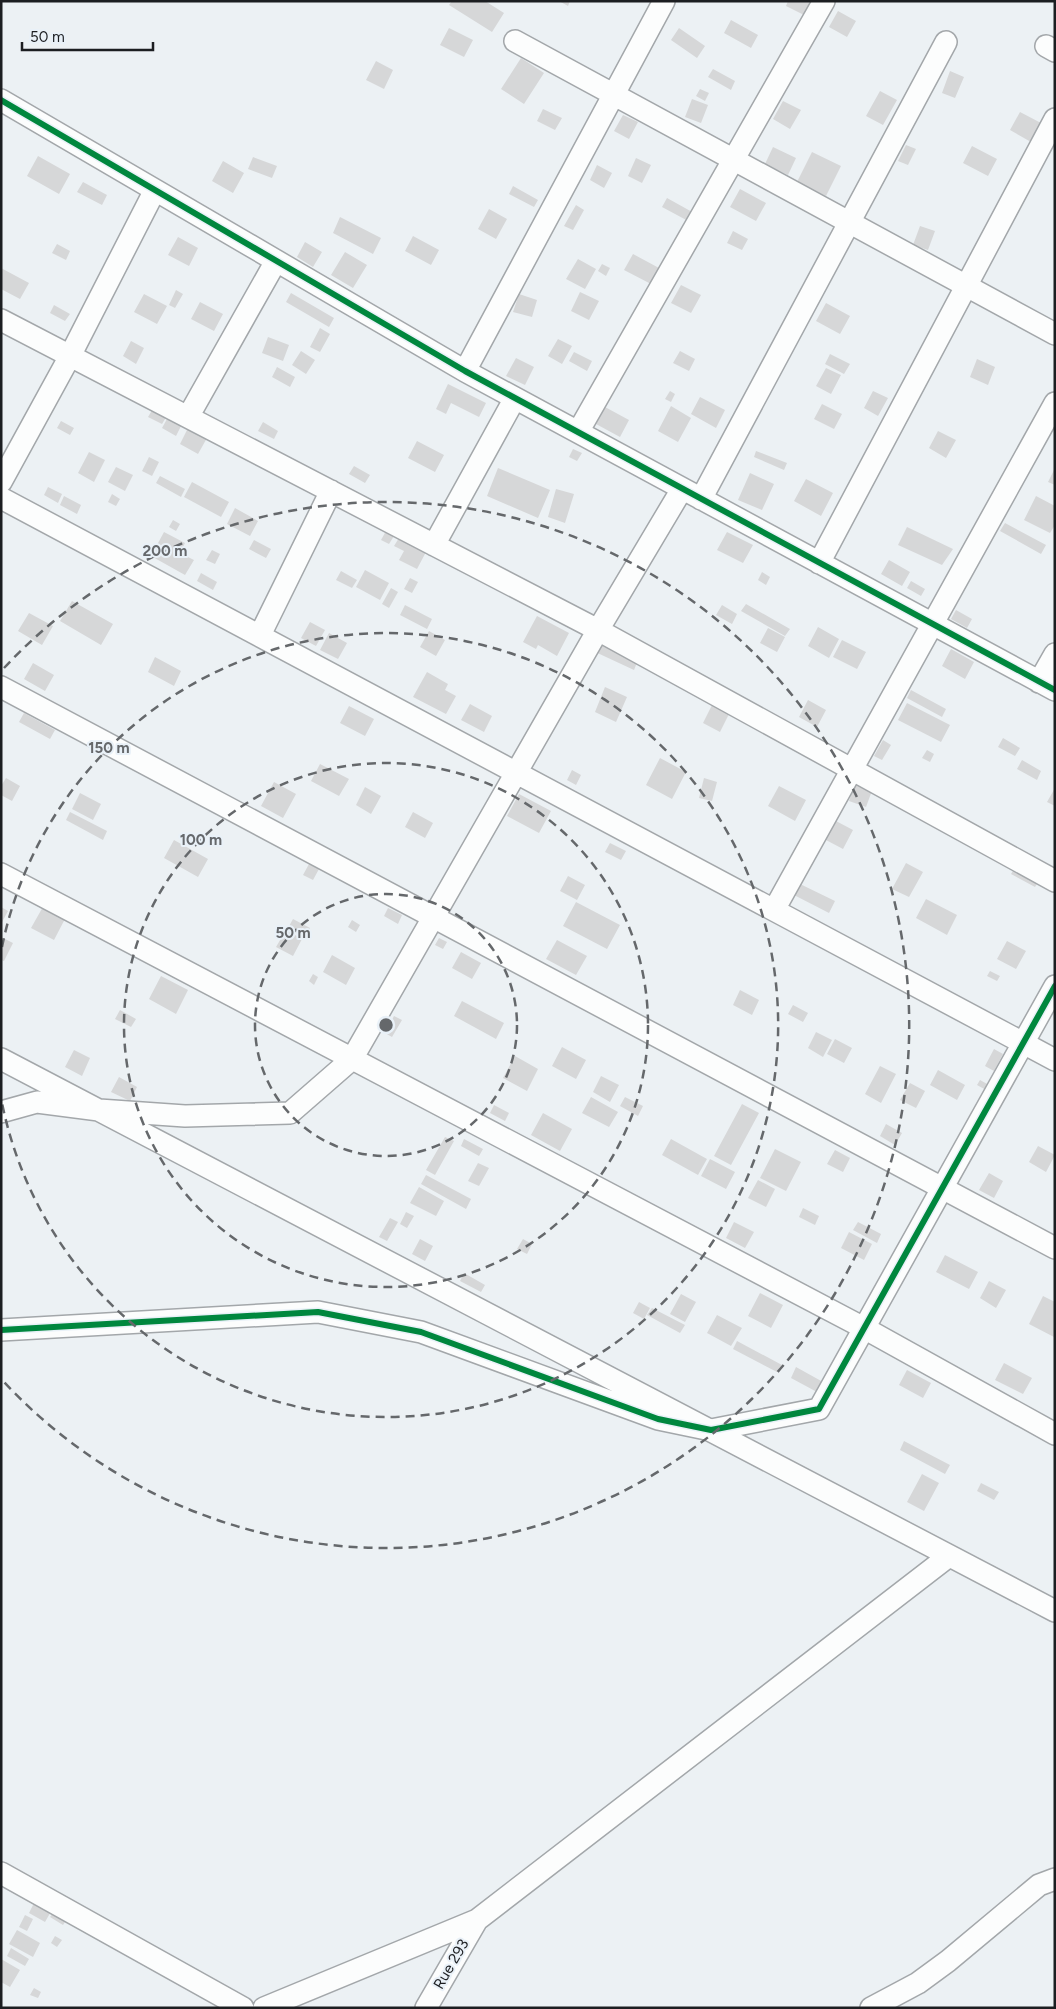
<svg xmlns="http://www.w3.org/2000/svg" width="1056" height="2009" viewBox="0 0 1056 2009" font-family="Figtree,sans-serif">
<style>
.building{fill:#d6d7d8}
.lines{fill:none;stroke-linecap:round;stroke-linejoin:round}
.minor-casing{stroke:#a3a7aa;stroke-width:24}
.minor{stroke:#fcfdfd;stroke-width:21}
.cycleway-casing{stroke:#e9f1f8;stroke-width:9}
.cycleway{stroke:#00873e;stroke-width:6}
.ring{fill:none;stroke:#65686b;stroke-width:2.5;stroke-dasharray:9 6}
.labels{text-anchor:middle;dominant-baseline:central;stroke-width:4;stroke-linejoin:round;paint-order:stroke}
.street-label{font-size:15px;fill:#1c1e21;stroke:#e9f1f8}
.centre{fill:#65686b;stroke:#e9f1f8;stroke-width:2.5}
.ring-label{font-size:15px;text-anchor:middle;font-weight:bold;fill:#65686b;stroke:#e9f1f8;stroke-width:4;stroke-linejoin:round;paint-order:stroke}
</style>
<rect width="100%" height="100%" fill="#ecf1f4"/>
<path class="building" d="M452,1H485L504,13L492,32L449,5Z
M559,1H570L568,6Z
M788,1H811L804,15L786,6Z
M838,11L856,21L847,37L829,27Z
M731,20L758,35L751,48L724,33Z
M449,28L473,40L464,57L440,45Z
M679,28L705,46L697,58L671,40Z
M521,58L544,73L524,104L501,89Z
M376,61L393,70L384,89L366,80Z
M713,69L735,81L731,90L708,77Z
M950,71L964,77L955,98L942,93Z
M700,89L709,93L705,101L696,96Z
M880,91L897,100L883,125L866,116Z
M692,99L708,105L701,123L685,117Z
M783,101L801,110L790,129L773,119Z
M543,109L562,118L555,130L537,121Z
M1020,112L1041,123L1031,142L1010,130Z
M623,115L638,122L629,139L614,131Z
M906,145L916,149L908,165L898,161Z
M972,146L997,159L988,176L963,163Z
M773,147L796,158L788,175L765,164Z
M812,152L841,166L826,196L797,182Z
M38,156L70,174L59,194L27,176Z
M253,157L277,166L272,178L248,169Z
M636,158L651,165L642,183L628,176Z
M223,161L244,173L233,193L212,181Z
M597,165L612,173L604,188L590,180Z
M83,182L107,195L102,205L77,192Z
M513,186L538,200L534,207L509,194Z
M740,189L766,203L756,221L730,207Z
M667,198L694,213L690,222L662,207Z
M576,205L584,210L573,230L564,226Z
M489,209L507,219L496,239L478,229Z
M340,217L381,238L373,254L333,233Z
M920,226L935,231L928,250L913,245Z
M733,231L748,239L742,250L727,243Z
M413,236L439,250L431,265L405,251Z
M178,237L198,248L189,266L168,255Z
M305,242L322,252L313,267L297,257Z
M57,244L70,251L66,260L52,253Z
M345,252L367,265L353,288L331,275Z
M633,254L659,268L651,284L624,270Z
M578,259L596,269L585,289L566,279Z
M602,264L610,268L606,276L598,271Z
M1,268L29,283L20,299L1,289Z
M681,285L701,295L691,313L671,303Z
M176,290L183,294L175,308L169,305Z
M580,292L599,301L589,320L571,311Z
M291,293L334,318L329,327L286,302Z
M144,294L167,306L157,324L134,312Z
M519,294L537,300L532,317L513,312Z
M200,302L223,314L214,331L191,319Z
M826,303L850,316L840,334L816,321Z
M54,305L70,314L65,321L50,313Z
M320,328L330,334L320,352L310,347Z
M268,337L289,345L283,361L262,353Z
M558,339L572,346L562,364L548,356Z
M131,341L144,348L136,364L123,356Z
M301,351L315,360L306,374L292,365Z
M680,351L695,359L689,371L673,363Z
M574,352L592,361L587,371L569,361Z
M830,354L850,364L844,374L825,364Z
M516,358L534,367L525,385L506,376Z
M977,359L995,367L988,385L970,377Z
M277,367L295,377L290,387L272,377Z
M826,368L841,375L831,394L816,386Z
M448,384L486,403L479,417L451,403L446,414L436,409Z
M670,391L675,394L671,402L665,399Z
M873,391L888,398L878,416L864,408Z
M700,397L725,410L716,428L691,414Z
M822,404L842,414L834,429L814,419Z
M671,406L691,418L678,442L658,431Z
M154,407L168,414L162,424L148,417Z
M605,407L629,420L620,437L596,424Z
M167,419L181,426L176,436L162,428Z
M61,421L74,428L70,435L57,428Z
M263,422L278,431L274,439L258,431Z
M188,428L207,438L198,454L180,444Z
M938,431L956,440L946,458L929,448Z
M417,441L444,455L435,472L408,458Z
M573,449L582,453L577,461L569,457Z
M756,451L787,463L784,470L754,457Z
M89,452L105,460L94,482L78,473Z
M149,457L159,462L152,476L142,471Z
M354,466L370,475L365,483L349,474Z
M116,467L133,475L125,491L108,482Z
M498,468L550,490L538,518L487,496Z
M1055,468V485L1048,482Z
M750,473L774,484L762,510L738,500Z
M160,476L185,489L181,497L156,483Z
M806,479L833,493L821,516L794,501Z
M192,482L229,502L221,517L184,497Z
M48,487L62,494L58,503L44,495Z
M556,489L574,494L565,523L548,517Z
M112,494L120,499L116,506L108,502Z
M64,496L81,505L77,514L60,505Z
M1036,496L1055,506V525L1050,533L1024,520Z
M235,508L258,521L250,536L227,524Z
M173,520L180,524L176,531L169,527Z
M1005,523L1046,545L1041,554L1000,531Z
M907,527L953,549L942,565L898,545Z
M386,531L394,536L389,544L381,540Z
M164,532L185,543L180,553L194,560L185,575L151,556Z
M727,532L753,545L743,563L717,550Z
M399,538L426,552L417,569L399,560L404,551L394,546Z
M254,540L271,549L266,558L249,549Z
M212,550L220,554L215,564L206,560Z
M889,560L910,572L902,586L881,574Z
M365,570L389,583L380,600L356,587Z
M341,571L357,580L352,588L336,580Z
M762,572L770,577L766,585L758,580Z
M201,573L217,582L213,590L197,581Z
M410,578L418,582L412,593L404,589Z
M911,581L925,589L921,596L907,588Z
M391,588L398,592L389,608L382,604Z
M72,601L113,624L101,645L60,621Z
M746,604L790,629L785,636L741,611Z
M405,605L432,619L427,629L400,615Z
M722,605L737,614L732,624L716,615Z
M956,610L972,619L967,628L951,619Z
M29,613L53,626L42,645L18,631Z
M537,616L569,633L557,656L538,645L536,649L523,642Z
M310,622L325,630L316,646L301,638Z
M818,627L839,639L829,658L808,646Z
M768,628L785,637L777,652L760,643Z
M429,631L445,640L436,656L420,647Z
M329,633L347,643L338,659L320,650Z
M842,640L866,652L857,669L833,657Z
M596,641L638,660L634,670L591,650Z
M951,649L974,662L965,679L942,666Z
M155,657L181,671L174,686L148,672Z
M33,663L54,675L45,691L24,679Z
M427,672L448,684L445,690L456,696L446,714L413,697Z
M605,687L627,697L616,722L595,712Z
M911,690L946,709L942,717L907,698Z
M808,700L826,710L817,727L799,717Z
M907,703L950,725L941,742L898,720Z
M470,704L492,716L484,732L461,720Z
M712,705L729,714L720,732L703,723Z
M349,706L374,719L365,736L340,723Z
M24,713L55,730L50,739L19,722Z
M1003,738L1020,748L1015,756L998,747Z
M883,740L891,745L882,760L874,756Z
M927,750L934,754L930,762L922,758Z
M660,758L686,772L672,799L646,785Z
M1022,760L1041,771L1037,780L1017,769Z
M320,764L349,779L339,796L311,781Z
M572,770L581,775L576,785L567,780Z
M6,778L20,786L12,801L1,795V786Z
M704,778L717,782L712,801L699,798Z
M274,782L296,794L283,818L261,806Z
M855,782L873,788L866,807L849,801Z
M779,786L806,800L795,821L768,806Z
M365,787L381,796L371,814L356,805Z
M1055,788V806L1047,802Z
M80,793L101,804L93,820L72,809Z
M519,794L551,811L539,833L507,816Z
M70,812L107,831L103,840L66,820Z
M413,812L433,823L425,838L405,827Z
M836,821L853,830L843,849L826,840Z
M174,840L208,859L198,877L164,858Z
M610,843L626,851L621,860L605,852Z
M906,863L923,872L909,897L892,889Z
M309,864L319,869L313,880L303,875Z
M1016,866L1040,879L1035,887L1011,874Z
M568,876L585,885L577,900L560,891Z
M800,884L835,901L829,913L794,895Z
M926,899L957,915L947,935L916,918Z
M576,902L620,925L607,949L563,926Z
M44,905L66,917L54,940L31,928Z
M1,907L8,911L1,924Z
M388,908L402,915L398,924L384,916Z
M293,919L310,928L305,937L288,928Z
M352,920L360,925L356,932L348,927Z
M286,930L302,939L293,956L276,947Z
M1,937L13,943L4,961L1,960Z
M439,938L447,942L443,949L435,945Z
M557,940L587,956L576,975L546,959Z
M1007,941L1026,951L1016,969L997,959Z
M461,952L481,963L472,979L452,968Z
M332,955L355,968L346,985L323,972Z
M990,971L1000,976L997,981L987,976Z
M313,974L318,977L314,985L309,981Z
M161,976L188,990L176,1014L149,999Z
M740,990L759,1000L752,1015L733,1005Z
M462,1001L504,1023L496,1039L454,1016Z
M793,1005L808,1013L803,1022L788,1014Z
M120,1010L136,1019L131,1027L115,1019Z
M394,1016L402,1020L392,1037L385,1033Z
M816,1032L832,1040L823,1057L808,1048Z
M835,1039L852,1048L844,1063L827,1054Z
M562,1047L586,1060L576,1079L552,1066Z
M994,1049L1003,1054L994,1071L985,1066Z
M74,1050L90,1058L82,1076L65,1067Z
M515,1056L538,1069L527,1091L503,1078Z
M880,1066L896,1074L881,1103L865,1094Z
M938,1070L965,1085L957,1100L930,1085Z
M601,1076L619,1085L610,1102L593,1092Z
M119,1077L137,1087L130,1101L111,1092Z
M980,1080L989,1085L986,1090L977,1085Z
M910,1083L925,1091L916,1108L900,1100Z
M591,1097L618,1112L609,1127L582,1113Z
M625,1097L643,1106L638,1116L620,1106Z
M742,1104L759,1113L731,1165L714,1156Z
M494,1105L509,1113L505,1121L490,1113Z
M543,1113L572,1129L560,1151L531,1135Z
M886,1124L902,1133L895,1145L880,1136Z
M445,1137L454,1141L435,1175L426,1170Z
M464,1139L483,1149L479,1156L461,1146Z
M671,1139L707,1159L698,1175L662,1155Z
M1038,1146L1055,1155L1046,1172L1029,1162Z
M775,1149L801,1162L786,1191L760,1178Z
M835,1150L850,1158L843,1172L827,1164Z
M710,1159L735,1172L726,1189L701,1176Z
M478,1163L489,1168L479,1186L468,1181Z
M989,1173L1003,1181L994,1198L979,1190Z
M426,1175L471,1199L466,1209L421,1184Z
M758,1180L775,1189L766,1207L748,1198Z
M419,1187L444,1201L436,1216L410,1203Z
M803,1208L819,1216L815,1225L799,1217Z
M406,1212L414,1216L407,1228L400,1224Z
M390,1218L398,1222L387,1241L379,1237Z
M734,1222L754,1232L745,1248L726,1238Z
M858,1222L881,1234L877,1243L853,1230Z
M849,1232L872,1244L864,1260L841,1248Z
M420,1239L433,1246L425,1261L412,1254Z
M523,1239L532,1244L527,1254L517,1249Z
M945,1255L978,1272L969,1289L936,1272Z
M464,1273L485,1285L481,1292L460,1281Z
M989,1281L1006,1290L996,1308L980,1298Z
M760,1293L783,1305L771,1328L748,1316Z
M681,1294L696,1302L685,1322L670,1314Z
M1043,1296L1055,1302L1054,1337L1029,1324Z
M639,1302L650,1308L644,1319L633,1313Z
M652,1308L685,1325L680,1333L647,1315Z
M717,1315L742,1328L731,1346L707,1333Z
M737,1341L782,1365L777,1372L733,1349Z
M1004,1363L1032,1378L1023,1394L995,1380Z
M796,1367L823,1382L817,1392L791,1378Z
M907,1370L931,1383L923,1398L899,1385Z
M904,1441L950,1465L945,1474L900,1450Z
M922,1474L939,1483L924,1511L907,1502Z
M981,1483L999,1492L994,1500L977,1491Z
M36,1899L53,1908L45,1922L29,1913Z
M56,1909L69,1916L63,1925L50,1917Z
M25,1915L33,1919L27,1931L19,1927Z
M17,1930L40,1943L33,1957L9,1944Z
M55,1936L62,1940L57,1947L51,1943Z
M11,1948L29,1959L25,1966L7,1956Z
M1,1959L20,1970L10,1987L1,1982Z
M34,1988L41,1992L38,1998L30,1995Z"/>
<g class="lines">
<g class="minor-casing">
<path id="minor" d="M515,41L1055,334
M1046,46L1055,51
M1,100L465,371L1055,690
M1,320L598,630L1055,881
M465,371L664,1
M188,417L276,261
M578,432L824,1
M1,482L70,356L155,190
M1,498L1055,1060
M701,499L946,42
M434,545L515,398
M819,563L1055,119
M260,635L331,491
M1039,682L1055,654
M1,687L1055,1248
M1,874L864,1328L1055,1434
M774,910L1055,403
M1,1059L1055,1611
M1,1112L37,1102L99,1110L185,1116L290,1113L352,1059L598,630L682,489
M1,1330L318,1312L421,1332L658,1419L711,1430L819,1409L1055,986
M1,1873L243,2008
M264,2008L477,1920L949,1556
M426,2008L477,1920
M871,2008L918,1983L948,1961L1039,1885L1055,1879"/>
</g>
<use href="#minor" class="minor"/>
<g class="cycleway-casing">
<path id="cycleway" d="M1,100L465,371L1055,690
M1,1330L318,1312L421,1332L658,1419L711,1430L819,1409L1055,986"/>
</g>
<use href="#cycleway" class="cycleway"/>
</g>
<g class="ring">
<circle cx="386" cy="1025" r="131"/>
<circle cx="386" cy="1025" r="262"/>
<path d="M2 947A392 392 0 1 1 2 1103"/>
<path d="M4 668A523 523 0 1 1 4 1382"/>
</g>
<g class="labels">
<g class="street-label">
<text transform="translate(451 1964) rotate(-60)">Rue 293</text>
</g>
</g>
<circle cx="386" cy="1025" r="8" class="centre"/>
<g class="ring-label">
<text x="165" y="556">200 m</text>
<text x="109" y="753">150 m</text>
<text x="201" y="845">100 m</text>
<text x="293" y="938">50 m</text>
</g>
<rect width="1056" height="2009" fill="none" stroke="#1c1e21" stroke-width="5"/>
<path d="M22 42v8h131v-8" fill="none" stroke="#1c1e21" stroke-width="2.5"/>
<text x="30" y="42" font-size="15" fill="#1c1e21" stroke="#e9f1f8" stroke-width="4" paint-order="stroke">50 m</text>
</svg>
